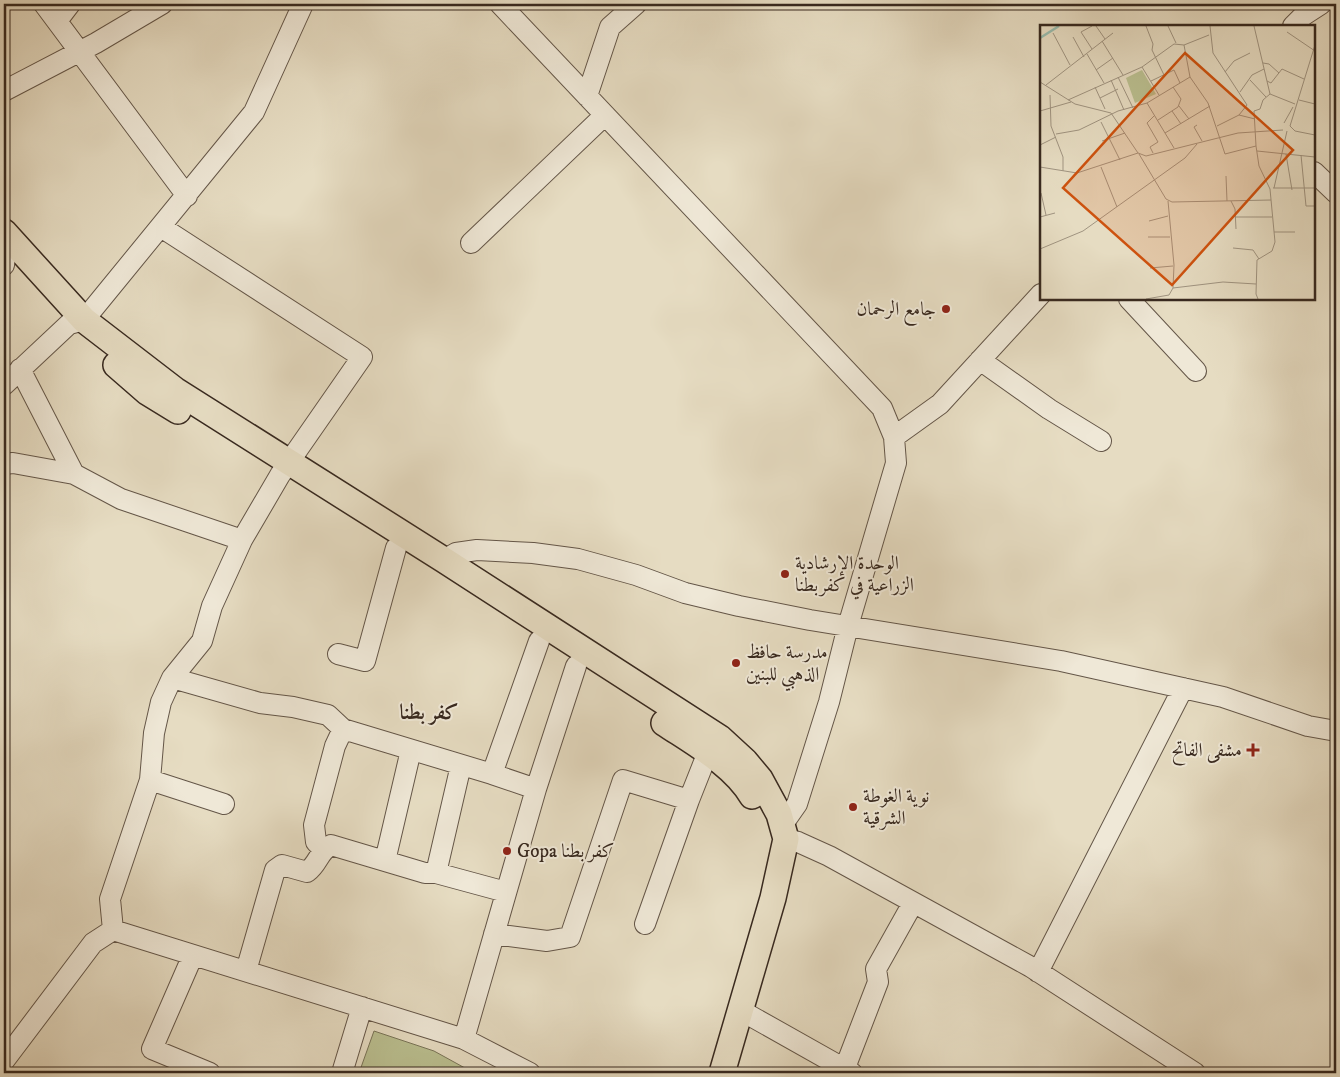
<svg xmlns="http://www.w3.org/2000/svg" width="1340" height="1077" viewBox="0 0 1340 1077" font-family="'IM FELL DW Pica',Amiri,serif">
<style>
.green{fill:#babf90;stroke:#797458}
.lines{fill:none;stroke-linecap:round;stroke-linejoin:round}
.minor-casing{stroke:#645648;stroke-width:22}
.major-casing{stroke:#38291f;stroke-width:28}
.minor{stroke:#efe8d7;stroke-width:20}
.major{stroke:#e6dcc2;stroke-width:25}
.poi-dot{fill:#8f2418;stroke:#efe8d7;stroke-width:2}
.labels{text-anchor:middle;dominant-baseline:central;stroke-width:4;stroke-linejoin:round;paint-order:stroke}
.poi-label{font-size:19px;fill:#38291f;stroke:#efe8d7;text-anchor:start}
.quarter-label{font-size:21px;font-weight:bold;fill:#38291f;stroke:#efe8d7}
.inset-river{fill:none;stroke:#97bcae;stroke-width:2.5}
.inset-road{fill:none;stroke:#a09481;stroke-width:1}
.view{fill:#ce520f;fill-opacity:0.15;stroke:#ce520f;stroke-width:2.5}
.inset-edge{fill:none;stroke:#38291f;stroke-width:2.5}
</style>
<rect width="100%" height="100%" fill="#e6dcc2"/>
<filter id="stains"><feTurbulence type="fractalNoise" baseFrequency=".004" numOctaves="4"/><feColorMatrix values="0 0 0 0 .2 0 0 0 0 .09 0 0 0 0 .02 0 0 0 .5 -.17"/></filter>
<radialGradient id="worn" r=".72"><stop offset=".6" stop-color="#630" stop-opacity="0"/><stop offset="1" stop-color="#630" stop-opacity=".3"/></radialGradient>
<path class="green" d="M374,1031L434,1051L474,1073H359Z"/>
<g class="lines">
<g class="minor-casing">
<path id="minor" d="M44,4L187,196
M500,4L882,408L894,437L896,463L848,626L829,702L797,804L783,824
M57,21L70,4
M1293,26L1304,15L1321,4
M4,91L96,43L162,4
M587,96L610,27L636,4
M1314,172L1336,193
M471,243L605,115
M4,265L5,257
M1129,299L1196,371
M980,360L1049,409L1101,441
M20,369L74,474
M4,385L69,324L84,320L254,112L303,4
M894,437L940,404L1041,294
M4,464L13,463L74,474L121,499L242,540
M444,560L456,553L477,550L533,553L578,559L636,575L685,593L739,606L810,620L1061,661L1223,697L1308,726L1336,731
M338,654L365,661L396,548
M172,678L260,703L293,707L328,715L343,729L492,774L536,789
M492,774L539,641
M150,780L224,804
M786,839L798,842L829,856L1031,967L1195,1073
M323,849L316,842L314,825L335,746L343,729
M385,861L411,750
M436,873L461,765
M645,924L689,800
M113,930L464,1039L530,1073
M494,934L547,941L570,937L623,780L689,800L708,752
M193,955L152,1049L210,1073
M246,971L275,870L282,865L307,872C319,863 318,852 331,845L425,873H436L506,892
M1038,972L1183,688
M740,1010L852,1073
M464,1039L536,789L576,666
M4,1061L93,943L113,930L110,899L150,780L154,733L161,702L172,678L202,641L212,606L242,540L280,475L362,357L161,227
M342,1073L362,1007
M843,1073L878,982L876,969L913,903"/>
</g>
<g class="major-casing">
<path id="major" d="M4,232L84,320L175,390L444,560L720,738L745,761L760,779L779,814L786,839L773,898L722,1073
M116,365L147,392L178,411
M664,723C694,743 734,765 752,796"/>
</g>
<use href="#minor" class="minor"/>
<use href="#major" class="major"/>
</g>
<g class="poi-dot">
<circle cx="946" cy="309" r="5"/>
<circle cx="785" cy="574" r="5"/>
<circle cx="736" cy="663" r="5"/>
<path d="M1250.5 742.5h5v5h5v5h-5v5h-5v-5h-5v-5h5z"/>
<circle cx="853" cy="807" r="5"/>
<circle cx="507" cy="851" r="5"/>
</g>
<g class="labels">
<g class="poi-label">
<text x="936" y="309" text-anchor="end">جامع الرحمان</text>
<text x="795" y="563">الوحدة الإرشادية<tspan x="795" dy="22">الزراعية في كفربطنا</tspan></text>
<text x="746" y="652">مدرسة حافظ<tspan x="746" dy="22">الذهبي للبنين</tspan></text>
<text x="1242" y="750" text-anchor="end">مشفى الفاتح</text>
<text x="863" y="796">نوية الغوطة<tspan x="863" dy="22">الشرقية</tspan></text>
<text x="517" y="851">Gopa كفر بطنا</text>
</g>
<g class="quarter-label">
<text x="429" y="713">كفر بطنا</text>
</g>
</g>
<g transform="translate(1040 25)">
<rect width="275" height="275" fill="#e6dcc2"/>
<path d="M102,45L116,69L95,78L86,53Z" fill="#babf90"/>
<path class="inset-river" d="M0,13L19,1"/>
<path class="inset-road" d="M56,1L65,14M106,1L113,19L112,25L124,50M128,1L136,18M170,1L173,28L207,80L199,90L177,101M214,1L230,69M247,7L275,26M13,8L30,40M169,10L144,20L150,52L168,78L185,129L216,121M33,12L44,32M62,16L83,50M275,20L250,101L255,106L275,110M52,24L41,7L52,1M47,29L64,58M223,38L229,39L239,48M102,42L119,70M56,45L73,33M185,47L194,36L210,28M78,52L93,83M71,55L84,85M210,55L226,72M111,56L134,45L140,58M227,56L231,58L242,44L264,54M0,57L35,79L71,88L98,128L106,131L198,108L243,105M6,60L73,8M55,62L65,84M200,67L212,50L224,44M10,70L11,101L23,132V146M60,73L78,64M28,75L102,42L134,19L144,20M259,75L275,79M107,78L134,123M139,81L149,94M0,86L31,77M132,86L141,99M199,90L215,94M118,95L138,82L141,74L133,62M61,97L80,135M244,98L253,82M157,100L154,102L162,116M125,108L170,81M16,109L39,105L78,86L107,78L150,52M62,116L85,108M0,120L16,112M217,126L275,132M113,128L110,122L118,117L107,98L115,90M99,129L126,174L132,177L231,175M246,129L252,165M261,130L266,181H275M0,142L37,148L98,128M61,142L77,182M186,151L187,176M233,163H275M234,163L247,106M1,168L6,190M191,176L195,184L196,204M0,192L15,188M195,192H232M109,196L128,191M234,207H255M108,212H130M193,223L213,225L219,234M0,224L43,206L145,133L157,119M110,243L133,241M133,263L183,257L216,259M106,274L129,270L133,263L134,240L128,176M218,274L216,269L217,235L232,226L235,217L230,164L219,141L216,121L214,86L220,84L223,75L230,69L255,79"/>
<path class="view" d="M145,28L253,125L132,260L23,163Z"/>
<rect width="275" height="275" class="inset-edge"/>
</g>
<rect width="1340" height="1077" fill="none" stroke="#e6dcc2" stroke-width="20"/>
<rect x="5" y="5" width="1330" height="1067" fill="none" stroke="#38291f" stroke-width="2.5"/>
<rect x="10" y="10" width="1320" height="1057" fill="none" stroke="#38291f"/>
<rect width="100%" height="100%" filter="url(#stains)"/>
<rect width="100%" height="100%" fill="url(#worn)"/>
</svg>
